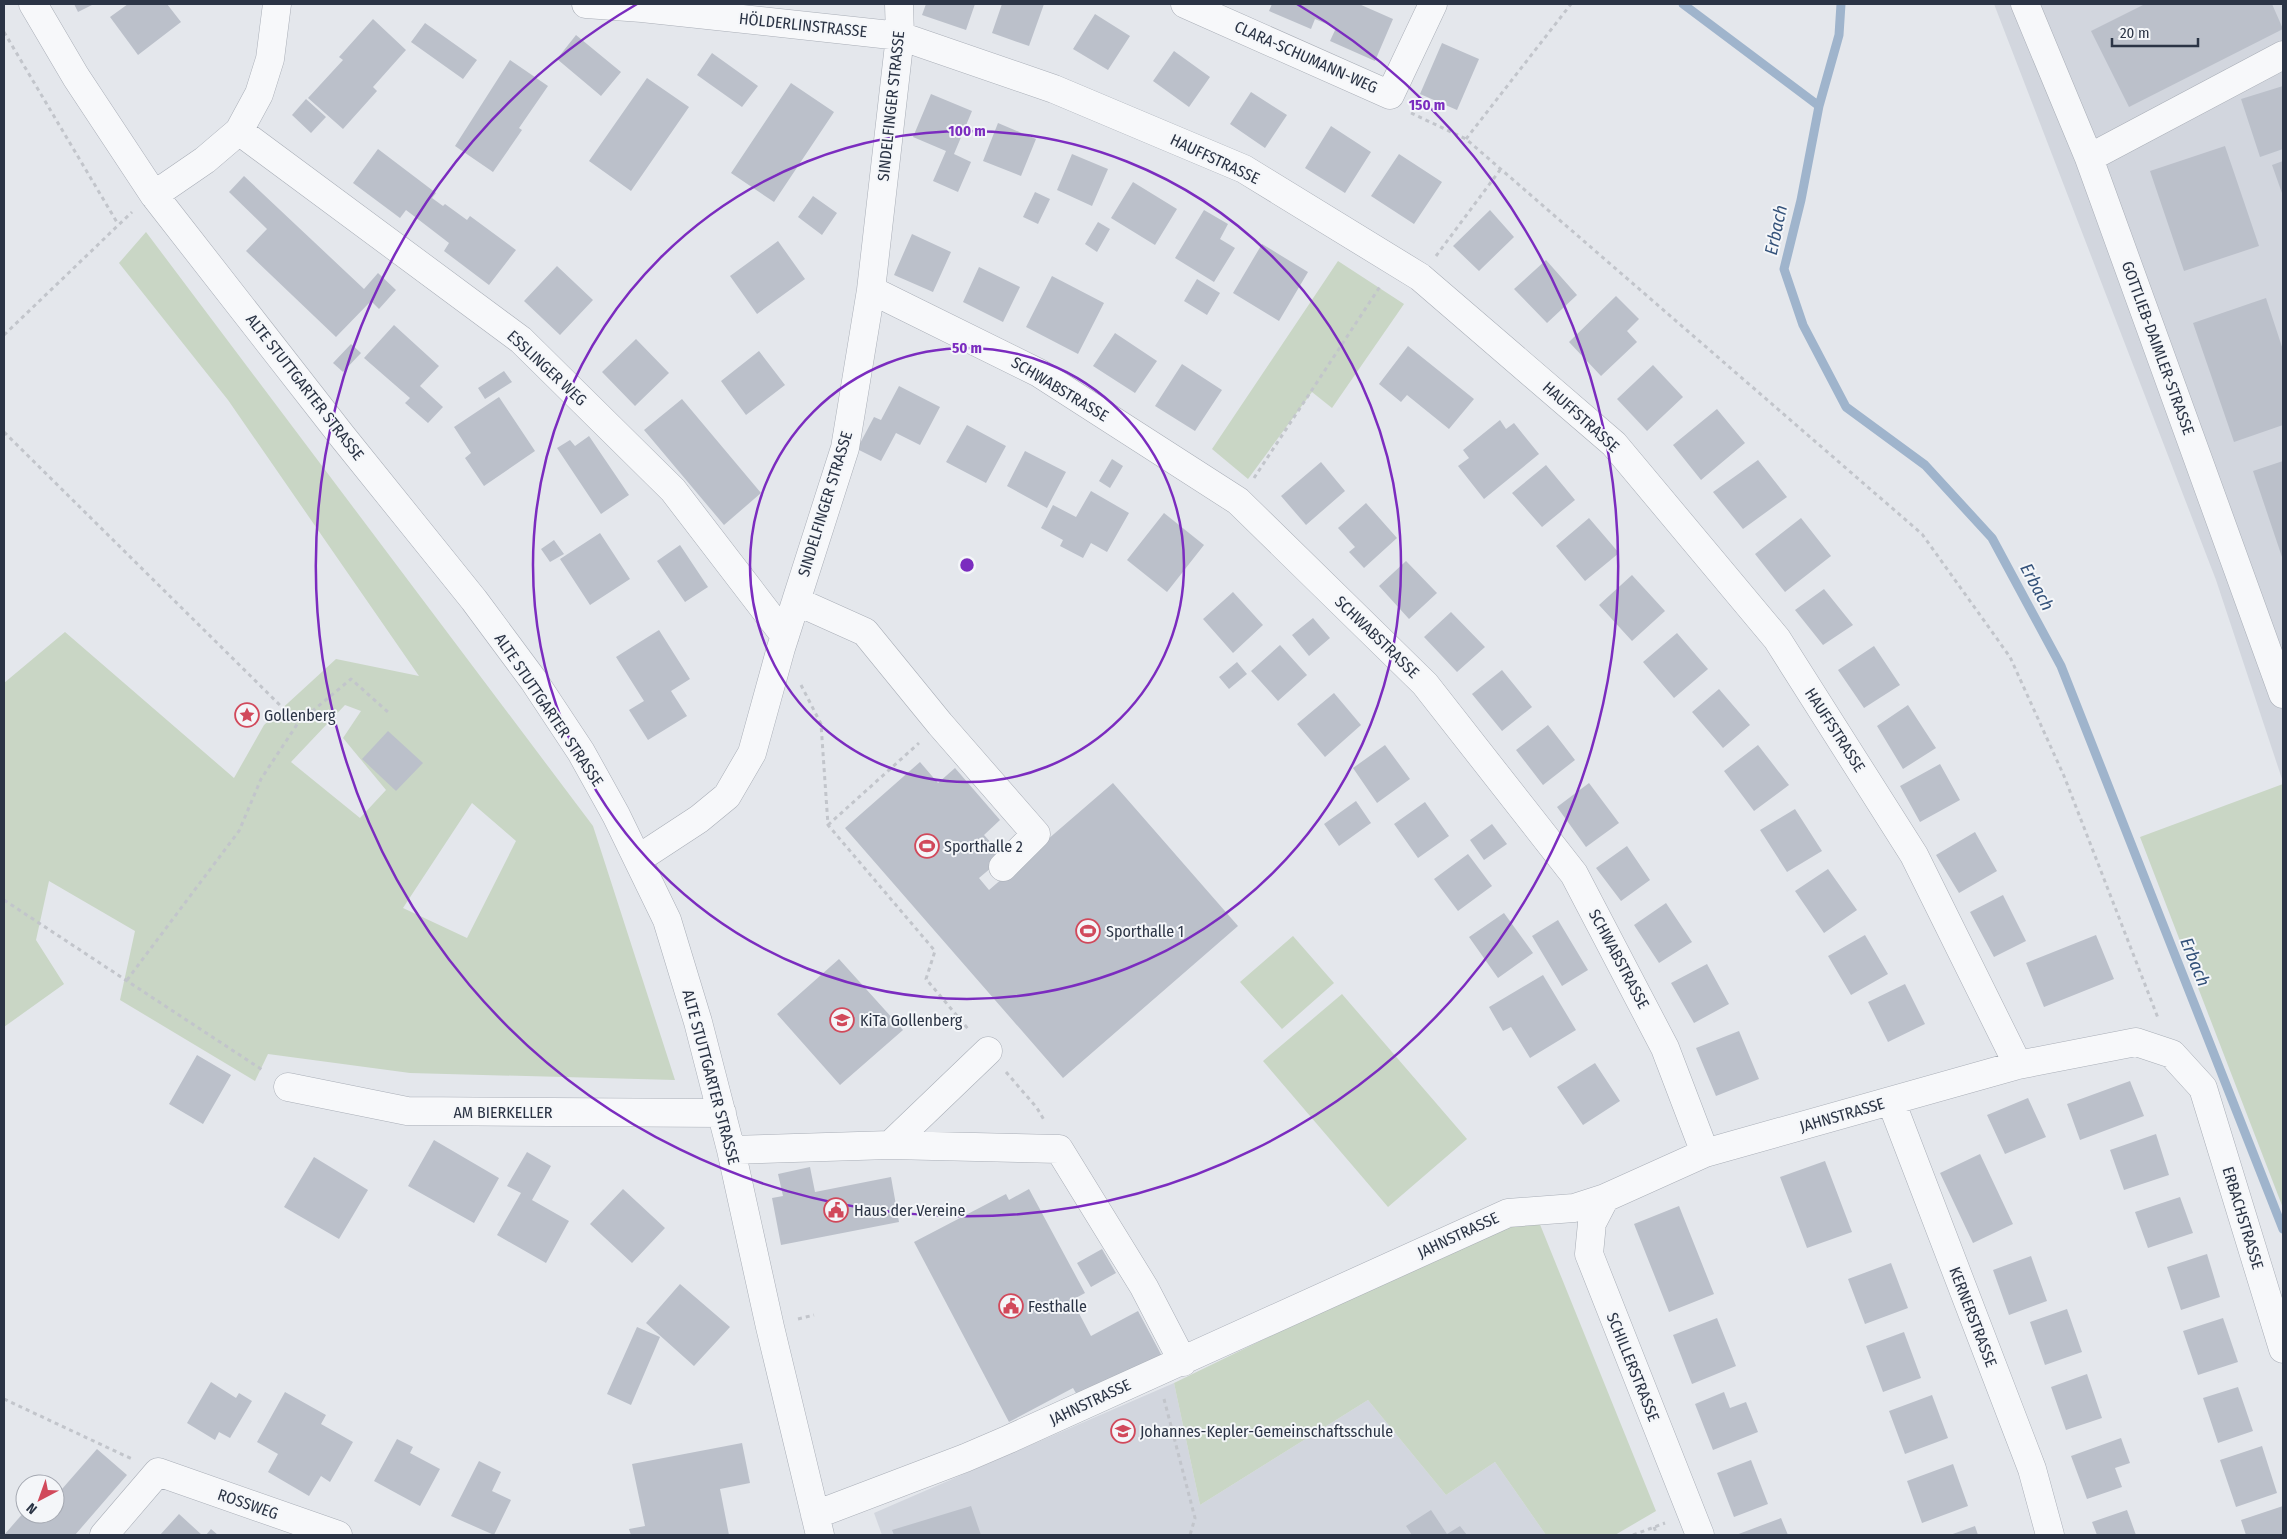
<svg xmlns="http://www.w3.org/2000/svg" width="2287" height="1539" viewBox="0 0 2287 1539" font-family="'Fira Sans Condensed',sans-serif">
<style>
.built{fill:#d2d6de}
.green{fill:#c9d6c5;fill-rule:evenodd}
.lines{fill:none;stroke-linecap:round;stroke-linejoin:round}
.stream{stroke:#9fb4cc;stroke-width:9}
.building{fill:#bbc0ca}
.minor-casing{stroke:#a9aeb7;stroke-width:29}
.path{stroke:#c2c5cb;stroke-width:3;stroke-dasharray:4 4;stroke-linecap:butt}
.minor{stroke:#f7f8fa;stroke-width:28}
.ring{fill:none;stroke:#7b2cbf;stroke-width:2.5}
.labels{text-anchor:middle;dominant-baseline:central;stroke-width:4;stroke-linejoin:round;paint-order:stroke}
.street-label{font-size:16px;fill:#2b3445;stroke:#f4f6f9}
.poi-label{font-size:16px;fill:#2b3445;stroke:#f4f6f9;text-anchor:start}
.water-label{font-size:18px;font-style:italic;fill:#34527a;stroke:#f4f6f9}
.centre{fill:#7b2cbf;stroke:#f4f6f9;stroke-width:2.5}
.ring-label{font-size:15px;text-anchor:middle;font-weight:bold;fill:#7b2cbf;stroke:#f4f6f9;stroke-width:4;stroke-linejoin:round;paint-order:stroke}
</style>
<rect width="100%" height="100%" fill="#e4e7ec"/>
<path class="built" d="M1994,4H2283V782L2216,580Z
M1174,1383L1200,1505L1368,1400L1446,1495L1495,1462L1546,1535H882L874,1513Z"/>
<path class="green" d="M146,232L593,826L675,1080L410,1073L268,1054L255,1081L120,1000L135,931L49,881L36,940L64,984L4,1027V683L65,632L234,778L264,725L336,659L419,676L228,400L119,263ZM345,705L361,711L343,738L386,790L360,818L291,762ZM472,803L516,841L467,938L403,908Z
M1338,261L1404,304L1332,408L1312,392L1248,479L1212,449Z
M2283,784V1208L2140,837Z
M1293,936L1334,983L1282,1029L1240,982Z
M1342,994L1467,1139L1388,1207L1263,1061Z
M1539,1222L1656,1511L1615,1535H1546L1495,1462L1446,1495L1368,1400L1200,1505L1174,1383L1494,1227Z"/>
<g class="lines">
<path class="stream" d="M1683,4L1819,106
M1841,4L1839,35L1819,106L1801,200L1784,269L1803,325L1846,407L1925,465L1992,538L2061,666L2283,1229"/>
</g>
<path class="building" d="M74,4H94L78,12Z
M128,4H167L181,22L138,55L110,17Z
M926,4H975L966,30L922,15Z
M1002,4H1044L1029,46L992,33Z
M1272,4H1359L1393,19L1375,61L1330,41L1336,28L1315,19L1311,29L1269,11Z
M2145,4H2272L2283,29L2129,107L2091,31Z
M1095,14L1130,36L1108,70L1073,49Z
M373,19L406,50L373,87L377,91L343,129L308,98L343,60L339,57Z
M425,23L477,60L463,79L411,42Z
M576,35L621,72L601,96L557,59Z
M1442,43L1479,59L1457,110L1420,94Z
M1174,51L1210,77L1189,107L1153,81Z
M712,53L758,86L742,107L697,75Z
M510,60L548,86L519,128L522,130L493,172L455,146Z
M647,78L689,107L631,191L589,161Z
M791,83L834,112L774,202L731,173Z
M2283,86V149L2260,157L2241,99Z
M1251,92L1287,115L1265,148L1230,124Z
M931,94L972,111L954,154L971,162L958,192L933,181L946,151L913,137Z
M306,99L326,117L311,133L292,115Z
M998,123L1036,139L1021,176L983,161Z
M1331,126L1371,152L1345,193L1305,168Z
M2225,146L2259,246L2184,271L2150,171Z
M378,149L436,193L432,198L443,206L445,204L467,220L470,216L516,250L489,285L444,251L449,243L406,210L400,218L353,183Z
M1072,154L1108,169L1092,206L1057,190Z
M1399,154L1442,182L1414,224L1371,196Z
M2283,161V196L2272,165Z
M244,176L364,289L378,273L396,290L379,309L371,301L336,337L246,251L267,229L229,192Z
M1133,182L1177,209L1155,245L1111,218Z
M1035,192L1050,199L1038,224L1023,217Z
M813,196L837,213L822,235L798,217Z
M1204,210L1228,224L1220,239L1235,248L1214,282L1175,258Z
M1490,210L1514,237L1479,271L1453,246Z
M1098,222L1110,229L1097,252L1085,244Z
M912,234L951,252L933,292L894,275Z
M778,241L805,279L757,314L730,276Z
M1262,244L1308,272L1279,321L1233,293Z
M1546,260L1577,295L1547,323L1514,289Z
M557,266L593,300L560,335L524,301Z
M979,267L1020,287L1003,322L963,302Z
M1052,276L1104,303L1078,354L1026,327Z
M1197,279L1220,293L1207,315L1184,301Z
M1616,296L1639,319L1627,331L1637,342L1601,376L1569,342Z
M2266,298L2283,350V425L2234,442L2193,323Z
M394,325L439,366L420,386L443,407L428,423L405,403L410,398L364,358Z
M1115,333L1157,361L1135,393L1093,366Z
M636,339L669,373L635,406L602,372Z
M351,344L361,353L343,372L333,363Z
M1408,346L1474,399L1449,429L1407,395L1401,402L1379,384Z
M759,351L785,385L746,415L721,381Z
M1182,364L1222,390L1195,431L1155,406Z
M1653,365L1683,397L1647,431L1617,399Z
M504,371L512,382L485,399L478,388Z
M899,386L940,407L920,445L896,433L881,461L857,449L874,417L881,420Z
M499,397L535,451L484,486L465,458L471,453L454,427Z
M682,399L761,493L724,525L644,430Z
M1717,409L1745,443L1701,480L1673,445Z
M1500,420L1506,429L1514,423L1539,454L1484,499L1458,466L1469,458L1463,450Z
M967,425L1006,446L986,483L946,462Z
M589,436L629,495L601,514L557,448L570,440L575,446Z
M1025,451L1066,472L1047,508L1007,486Z
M1112,459L1123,466L1110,488L1099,481Z
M1758,460L1787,497L1743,529L1713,492Z
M2283,461V560L2253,471Z
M1321,462L1345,491L1306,525L1281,496Z
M1546,465L1575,500L1542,527L1512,493Z
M1091,491L1129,513L1107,552L1091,543L1083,558L1060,546L1063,540L1041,528L1053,505L1076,517Z
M1366,503L1397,538L1364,568L1349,552L1355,547L1338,528Z
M1164,513L1204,545L1167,592L1127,560Z
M1589,518L1619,553L1585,581L1556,546Z
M1801,518L1831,556L1785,592L1755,554Z
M600,533L630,579L590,605L560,559Z
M554,540L564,554L550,562L541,549Z
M680,545L708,587L685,602L657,561Z
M1406,561L1437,593L1409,619L1379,586Z
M1632,575L1665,611L1632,641L1599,605Z
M1824,589L1853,625L1823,645L1795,610Z
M1233,592L1263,625L1233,653L1203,619Z
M1451,612L1485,647L1457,672L1424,637Z
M1313,618L1330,638L1309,656L1292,635Z
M659,630L690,679L671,691L687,716L648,740L629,710L644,701L616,657Z
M1677,633L1708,669L1674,698L1643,662Z
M1280,645L1307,675L1278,701L1251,671Z
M1874,646L1900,685L1864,708L1838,670Z
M1237,662L1247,674L1229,689L1219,677Z
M1502,670L1532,707L1502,731L1472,694Z
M1719,689L1750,725L1723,748L1692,712Z
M1334,693L1361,725L1325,757L1297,724Z
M1908,705L1936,748L1903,769L1877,726Z
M1548,725L1575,760L1543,785L1516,750Z
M388,731L423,763L396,791L362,759Z
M1385,745L1410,779L1377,803L1353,768Z
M1758,745L1789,785L1754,811L1724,771Z
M920,762L938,783L955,768L1000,820L984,835L1004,857L979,878L989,890L1113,783L1238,926L1063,1078L845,828Z
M1940,764L1960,800L1920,822L1900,786Z
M1589,783L1619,823L1586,847L1557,807Z
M1356,801L1371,823L1339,846L1324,824Z
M1425,802L1449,836L1418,858L1394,824Z
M1795,809L1822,851L1787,872L1760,830Z
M1492,824L1507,844L1484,860L1470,840Z
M1975,832L1997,871L1959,893L1936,855Z
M1627,846L1650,880L1621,901L1596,868Z
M1468,854L1492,886L1458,911L1434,879Z
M1828,869L1857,910L1824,933L1795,891Z
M2003,895L2026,941L1994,957L1970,912Z
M1666,903L1692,942L1659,963L1634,925Z
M1504,913L1533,953L1498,978L1469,937Z
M1558,920L1588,970L1562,986L1532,936Z
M1865,935L1888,974L1851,995L1828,956Z
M2096,935L2114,979L2044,1007L2026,963Z
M839,959L903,1030L840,1085L777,1014Z
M1707,964L1729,1004L1694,1023L1671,983Z
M1543,975L1576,1030L1530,1058L1511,1027L1503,1031L1489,1007Z
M1905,984L1925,1024L1888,1042L1868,1002Z
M1739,1031L1759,1079L1716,1096L1696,1048Z
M197,1055L231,1075L203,1124L169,1104Z
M1595,1063L1620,1101L1583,1125L1557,1087Z
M2130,1081L2144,1116L2080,1140L2067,1104Z
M2028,1098L2046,1137L2005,1154L1987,1115Z
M2156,1134L2169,1175L2124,1190L2110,1150Z
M434,1140L499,1178L474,1223L408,1186Z
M527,1152L551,1166L532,1200L569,1221L546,1263L497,1235L521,1193L507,1186Z
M1980,1154L2013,1224L1973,1243L1940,1173Z
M314,1157L368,1190L339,1239L284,1207Z
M1825,1161L1852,1232L1807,1248L1780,1177Z
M810,1167L815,1192L891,1177L899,1222L781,1245L772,1198L783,1196L778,1174Z
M623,1189L665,1228L632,1263L590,1224Z
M1029,1189L1085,1293L1072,1300L1091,1336L1138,1311L1163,1358L1081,1402L1073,1388L1009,1422L914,1242L1006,1194L1009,1200Z
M2180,1197L2193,1233L2148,1248L2135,1212Z
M1679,1206L1714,1294L1669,1312L1634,1224Z
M1102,1249L1116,1273L1091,1287L1077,1263Z
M2207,1254L2220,1297L2181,1310L2167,1267Z
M2031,1256L2047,1301L2009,1315L1993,1270Z
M1891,1263L1908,1308L1865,1324L1848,1279Z
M680,1284L730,1327L694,1366L646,1323Z
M2067,1309L2082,1352L2045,1365L2030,1322Z
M1717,1318L1736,1366L1692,1384L1673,1335Z
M2223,1318L2238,1362L2198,1375L2183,1331Z
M637,1327L660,1337L631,1405L607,1394Z
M1904,1332L1921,1378L1883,1392L1866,1346Z
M2087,1374L2102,1418L2066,1430L2051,1387Z
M211,1382L236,1398L239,1393L252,1401L230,1438L219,1432L215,1440L187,1423Z
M2238,1387L2253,1431L2218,1443L2203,1398Z
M285,1392L326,1415L321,1424L353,1442L330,1482L321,1476L309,1496L268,1472L278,1454L257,1442Z
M1724,1392L1730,1408L1746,1402L1758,1432L1713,1450L1695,1404Z
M1932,1395L1948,1438L1905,1454L1889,1411Z
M2121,1438L2130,1463L2115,1468L2122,1487L2087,1499L2071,1456Z
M397,1439L413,1447L410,1453L440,1469L420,1506L374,1481Z
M742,1443L750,1483L720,1489L729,1535H631L629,1529L645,1526L632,1464Z
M2262,1446L2277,1493L2236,1507L2220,1460Z
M97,1449L127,1475L75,1535H4L25,1511V1514H31L36,1519L41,1514H55V1497Z
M1751,1460L1768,1504L1734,1517L1717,1473Z
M479,1461L501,1472L492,1491L511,1500L494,1535L451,1516Z
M1953,1464L1968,1506L1922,1523L1907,1481Z
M971,1506L981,1535H894L892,1530Z
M2283,1506V1535H2246L2241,1520Z
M1431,1510L1447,1534L1460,1526L1467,1535H1412L1406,1526Z
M2127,1510L2136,1535H2097L2092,1522Z
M179,1514L202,1535H160Z
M1781,1518L1788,1535H1736Z
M1975,1526L1978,1535H1950Z
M211,1529L218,1535H206Z"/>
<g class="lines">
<g class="minor-casing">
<path id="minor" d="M33,4L76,77L154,195L342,436L474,600L534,681L581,752L616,815L667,920L698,1022L731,1150L770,1327L820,1535
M586,4L642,8L900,36L1054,89L1244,169L1420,277L1614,444L1777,639L1914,855L2018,1065
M1185,4L1390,95L1433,4
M2025,4L2089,158L2283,694
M239,131L521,340L673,490L785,636
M2089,158L2283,55
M154,195L205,160L239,131L259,94L270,59L277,4
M871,290L1039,373L1238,501L1425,684L1574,874L1665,1048L1705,1153
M796,601L865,632L940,724L1036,834L1003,867
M638,859L699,819L727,796L752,753L781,648L845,448L871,290L900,36L899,4
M288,1087L407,1111L722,1113
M1891,1101L2032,1469L2050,1535
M890,1145L988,1051
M731,1150L890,1145L1059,1149L1144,1287L1183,1362
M1605,1198L1592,1223L1589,1254L1700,1535
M815,1515L965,1458L1007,1440L1508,1213L1574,1208L1605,1198L1705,1153L2018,1065L2136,1042L2172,1054L2203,1088L2283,1349
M104,1535L158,1472L338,1535"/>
</g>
<path class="path" d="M4,32L118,224
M1411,113L1466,139L1922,534L2010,657L2064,776L2158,1018
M1466,139L1571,4
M1436,256L1500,170
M4,335L132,212
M4,432L298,723L351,679L389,713
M1254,478L1381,285
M801,685L821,724L828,825L935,951L926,979L969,1030
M828,825L919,743
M4,900L264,1071
M127,980L239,831L261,779L298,723
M1006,1072L1037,1108L1044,1120
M798,1319L814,1315
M4,1399L132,1459
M1164,1399L1195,1518L1190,1535
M1654,1527L1657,1535
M1633,1535L1665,1523"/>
<use href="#minor" class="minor"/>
</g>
<g class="ring">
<circle cx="967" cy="565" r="217"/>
<circle cx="967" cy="565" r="434"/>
<path d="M1297 4A651 651 0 1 1 637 4"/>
</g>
<defs>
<g id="sight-ring" transform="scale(1.25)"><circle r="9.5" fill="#f4f6f9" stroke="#d1495b" stroke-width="1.5"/><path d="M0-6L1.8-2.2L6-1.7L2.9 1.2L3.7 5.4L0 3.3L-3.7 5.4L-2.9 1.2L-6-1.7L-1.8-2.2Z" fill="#d1495b"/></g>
<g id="stadium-ring" transform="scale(1.25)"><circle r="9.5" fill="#f4f6f9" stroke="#d1495b" stroke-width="1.5"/><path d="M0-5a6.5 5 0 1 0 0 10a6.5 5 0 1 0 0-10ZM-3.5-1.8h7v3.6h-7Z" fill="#d1495b"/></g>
<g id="school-ring" transform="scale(1.25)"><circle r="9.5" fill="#f4f6f9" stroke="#d1495b" stroke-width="1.5"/><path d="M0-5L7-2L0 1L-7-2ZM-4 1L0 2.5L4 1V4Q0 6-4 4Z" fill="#d1495b"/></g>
<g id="civic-ring" transform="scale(1.25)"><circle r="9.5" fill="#f4f6f9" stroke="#d1495b" stroke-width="1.5"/><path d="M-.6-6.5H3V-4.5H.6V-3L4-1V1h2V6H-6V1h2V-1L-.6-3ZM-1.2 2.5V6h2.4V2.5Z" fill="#d1495b"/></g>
</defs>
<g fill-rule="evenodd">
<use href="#sight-ring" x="247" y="715"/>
<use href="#stadium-ring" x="927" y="846"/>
<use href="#stadium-ring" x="1088" y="931"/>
<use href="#school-ring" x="842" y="1020"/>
<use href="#civic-ring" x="836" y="1210"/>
<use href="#civic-ring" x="1011" y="1306"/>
<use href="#school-ring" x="1123" y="1431"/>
</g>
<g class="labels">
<g class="street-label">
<text transform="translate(803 25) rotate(6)">HÖLDERLINSTRASSE</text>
<text transform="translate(1306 57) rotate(24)">CLARA-SCHUMANN-WEG</text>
<text transform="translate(891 106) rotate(-84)">SINDELFINGER STRASSE</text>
<text transform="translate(1215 159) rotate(25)">HAUFFSTRASSE</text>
<text transform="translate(2158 348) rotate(70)">GOTTLIEB-DAIMLER-STRASSE</text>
<text transform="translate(547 368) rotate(43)">ESSLINGER WEG</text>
<text transform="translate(305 387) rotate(52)">ALTE STUTTGARTER STRASSE</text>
<text transform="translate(1060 389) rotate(31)">SCHWABSTRASSE</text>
<text transform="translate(1581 417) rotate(42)">HAUFFSTRASSE</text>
<text transform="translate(825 504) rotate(-73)">SINDELFINGER STRASSE</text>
<text transform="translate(1377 637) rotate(44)">SCHWABSTRASSE</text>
<text transform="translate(549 710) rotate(56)">ALTE STUTTGARTER STRASSE</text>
<text transform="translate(1835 730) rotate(57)">HAUFFSTRASSE</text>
<text transform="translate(1619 959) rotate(62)">SCHWABSTRASSE</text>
<text transform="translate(711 1077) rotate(75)">ALTE STUTTGARTER STRASSE</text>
<text x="503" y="1112">AM BIERKELLER</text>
<text transform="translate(1842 1115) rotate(-16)">JAHNSTRASSE</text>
<text transform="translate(2243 1218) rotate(73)">ERBACHSTRASSE</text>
<text transform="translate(1458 1235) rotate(-25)">JAHNSTRASSE</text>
<text transform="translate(1973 1317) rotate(69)">KERNERSTRASSE</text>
<text transform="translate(1633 1367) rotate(68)">SCHILLERSTRASSE</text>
<text transform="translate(1090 1402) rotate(-25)">JAHNSTRASSE</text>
<text transform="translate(248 1504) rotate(19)">ROSSWEG</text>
</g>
<g class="poi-label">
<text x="264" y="715">Gollenberg</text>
<text x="944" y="846">Sporthalle 2</text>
<text x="1106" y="931">Sporthalle 1</text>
<text x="860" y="1020">KiTa Gollenberg</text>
<text x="854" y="1210">Haus der Vereine</text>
<text x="1028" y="1306">Festhalle</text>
<text x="1140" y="1431">Johannes-Kepler-Gemeinschaftsschule</text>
</g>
<g class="water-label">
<text transform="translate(1776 230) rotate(-78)">Erbach</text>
<text transform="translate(2037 587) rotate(62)">Erbach</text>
<text transform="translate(2195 962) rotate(68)">Erbach</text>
</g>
</g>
<circle cx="967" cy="565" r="8" class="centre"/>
<g class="ring-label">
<text x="1427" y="110">150 m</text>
<text x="967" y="136">100 m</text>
<text x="967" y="353">50 m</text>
</g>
<rect width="2287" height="1539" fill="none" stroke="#2b3445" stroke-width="10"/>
<g transform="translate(40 1499) rotate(221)"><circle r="24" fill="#f4f6f9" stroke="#a4a8b1"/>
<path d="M0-4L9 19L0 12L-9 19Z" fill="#d1495b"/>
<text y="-8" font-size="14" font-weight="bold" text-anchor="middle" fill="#2b3445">N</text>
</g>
<path d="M2112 38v8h86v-8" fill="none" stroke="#2b3445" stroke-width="2.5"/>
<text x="2120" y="38" font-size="15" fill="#2b3445" stroke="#f4f6f9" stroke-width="4" paint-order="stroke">20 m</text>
</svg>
